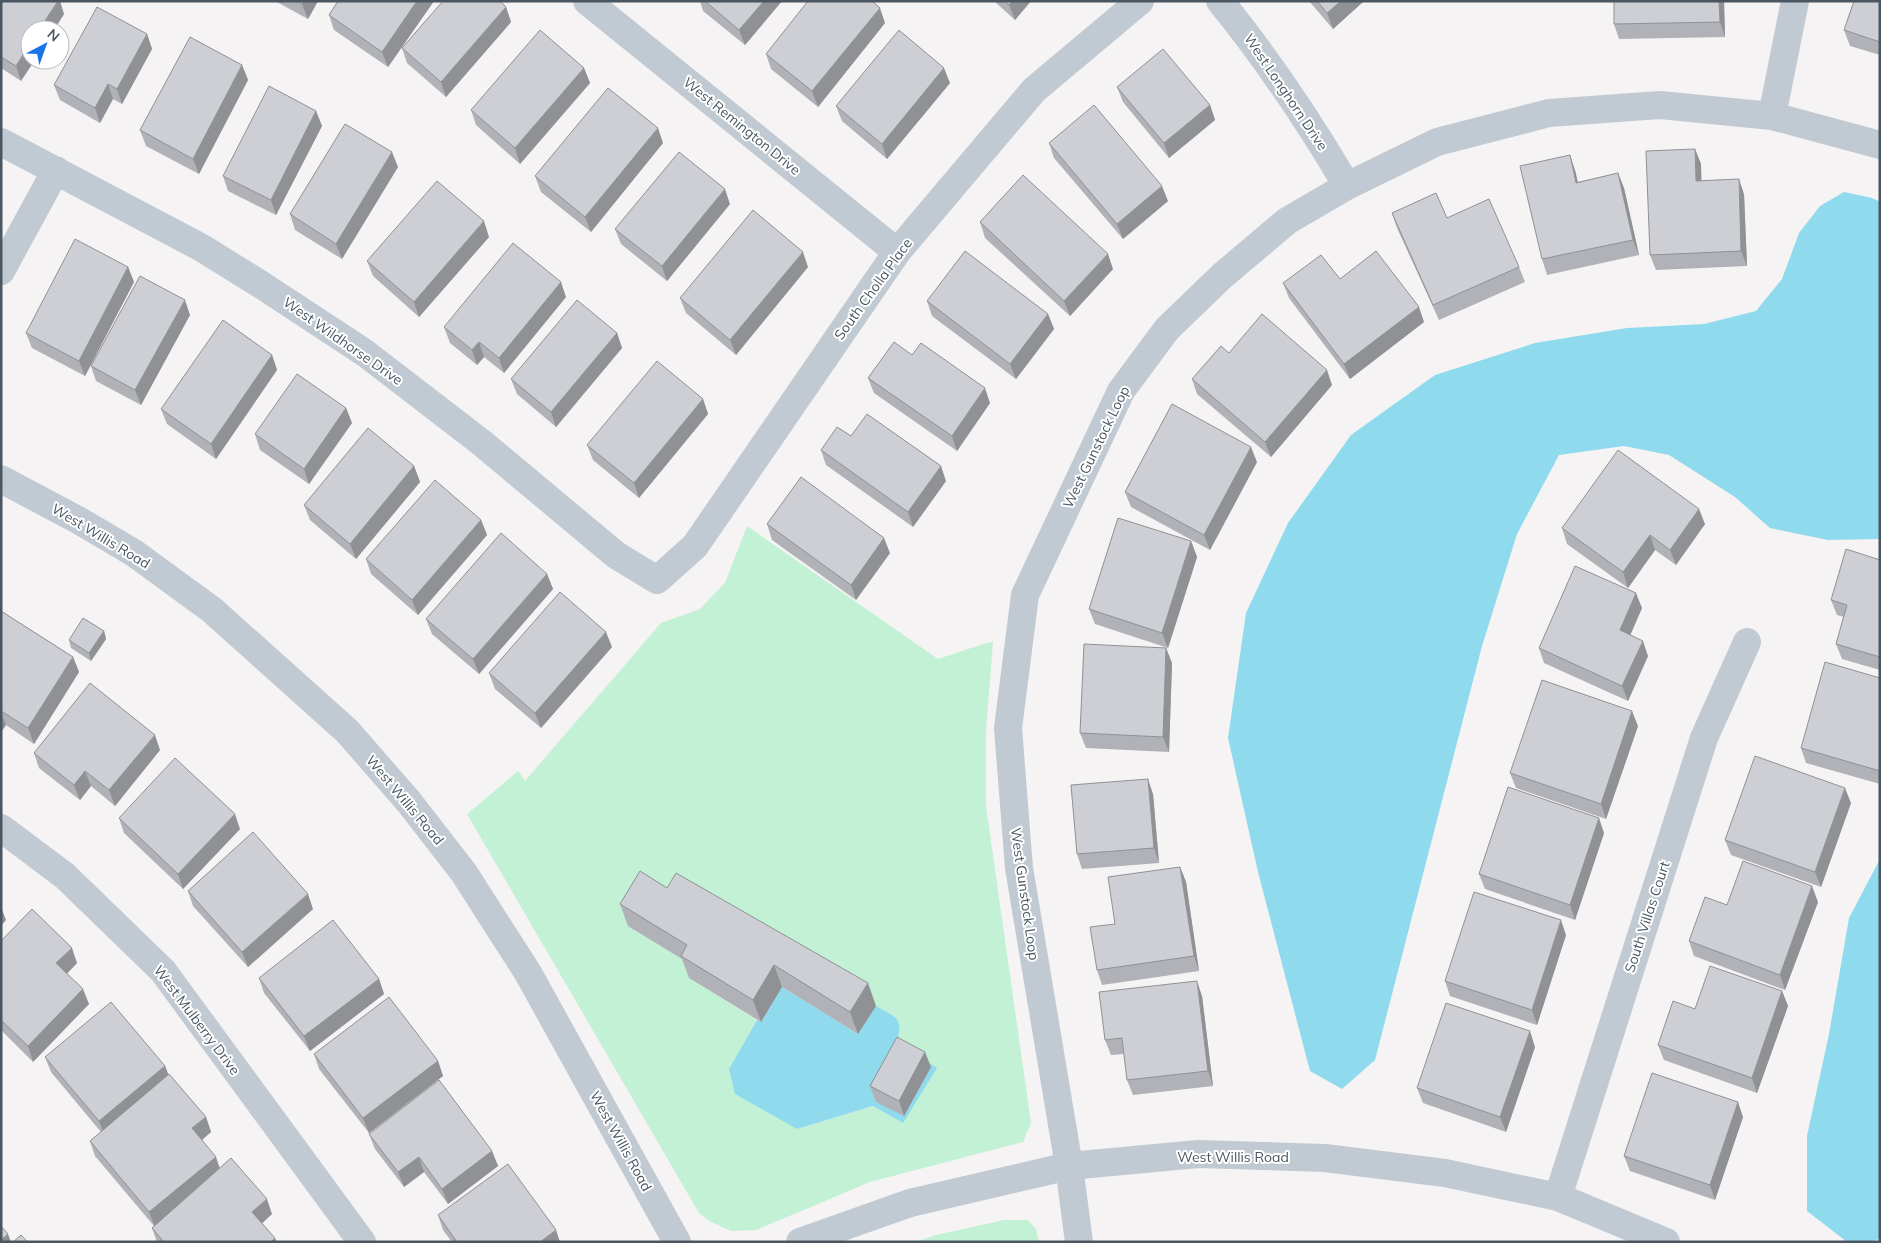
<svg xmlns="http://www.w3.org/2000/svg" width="1881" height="1243" viewBox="0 0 1881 1243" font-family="Mulish,sans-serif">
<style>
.green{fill:#c3f1d5;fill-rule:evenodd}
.water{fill:#90daee}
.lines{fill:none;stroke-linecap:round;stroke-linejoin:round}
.minor{stroke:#c1cad2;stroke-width:28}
.wall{fill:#b0b2b7}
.shaded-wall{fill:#909195}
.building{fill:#cdcfd5;stroke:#909195}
.labels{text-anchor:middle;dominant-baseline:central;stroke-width:4;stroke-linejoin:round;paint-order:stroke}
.street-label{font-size:14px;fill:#4a5661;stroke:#fff}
</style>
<rect width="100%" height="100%" fill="#f5f3f3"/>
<path class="green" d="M747,526L938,659L986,643L993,642L986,730V806L1031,1123L1023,1142L870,1182L756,1230L731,1231L709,1221L699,1213L467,814L518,771L525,781L661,623L700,609L725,583ZM684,895L896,1018L904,1123L873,1106L797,1129L729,1069L757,1020L689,978L695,967Z
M1004,1220H1028L1036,1229L1039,1242H915L936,1235Z"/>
<path class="water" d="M1844,192L1872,198L1880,202V539L1828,540L1770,528L1735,497L1669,455L1624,446L1559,455L1517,534L1482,646L1375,1060L1342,1089L1310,1071L1258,872L1228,738L1246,613L1288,523L1351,435L1435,375L1535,343L1627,328L1704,324L1756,311L1782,279L1799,233L1820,206Z
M1880,859V1239L1867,1242H1847L1807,1211V1136L1829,1034L1849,918Z
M782,987L858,1034L876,1006C895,1017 904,1017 897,1042L937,1068L903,1123L873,1106L797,1129L735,1094L729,1069L757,1020L761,1022Z"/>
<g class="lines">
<path class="minor" d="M587,1L897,252
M1220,1C1267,59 1309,121 1347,186
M1772,116L1795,1
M1,142L202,248L260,284L365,353L482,443L616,555L657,580L695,546L897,252L1034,90L1140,1
M1,271L56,170
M1,479L78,520L134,553L212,610L347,731L409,802L464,873L528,973L677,1242
M1,828L65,876L163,971L362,1242
M1558,1197L1704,738L1747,642
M800,1242L910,1203L1069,1166L1198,1154L1325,1158L1445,1173L1558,1197L1666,1242
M1079,1242L1069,1166L1019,868L1008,728L1025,595L1121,391L1167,329L1222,276L1287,221L1347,186L1437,142L1549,113L1660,105L1772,116L1880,145"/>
</g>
<path class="wall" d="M1,1L64,14L54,30H30L21,81L1,68Z
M275,1H318L308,19Z
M434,1L388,67L334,30L329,15Z
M700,1H782L745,45L703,11Z
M994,1H1031L1015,20Z
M1309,1H1364L1333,29Z
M1724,1L1725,37L1619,39L1614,24Z
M1880,1V55L1850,46L1844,30Z
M506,7L511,22L446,97L407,63L402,48Z
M885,23L818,107L771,69L766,54Z
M147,34L152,49L122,104L113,99L100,123L60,100L54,85Z
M242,65L248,80L199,174L146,146L140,130Z
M584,68L590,83L520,164L476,125L471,110Z
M950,83L887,159L842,121L836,106Z
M1117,87L1210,105L1215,120L1169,158L1123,102Z
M316,111L322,126L276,215L228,191L223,176Z
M663,143L591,232L541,192L535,176Z
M1049,143L1168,201L1123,239L1054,158Z
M1695,149L1701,164V181L1744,194L1747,266L1656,270L1650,255Z
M398,167L342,259L295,230L290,214Z
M1575,170L1578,182L1618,173L1624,188L1639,255L1547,275L1542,259Z
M730,204L667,281L621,244L615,229Z
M1392,213L1447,218L1519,267L1525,282L1439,320L1397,228Z
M980,222L1113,269L1070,316L985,238Z
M489,237L419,317L373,276L367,261Z
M128,267L134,282L85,376L32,348L26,333Z
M808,267L736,355L686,313L680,298Z
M1340,279L1424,322L1350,379L1289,298L1283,283Z
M566,297L504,373L484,357L477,365L450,343L444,327Z
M927,301L1048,314L1054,329L1016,379L932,316Z
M190,315L141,405L96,381L91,366Z
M617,333L622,348L556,427L517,394L511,379Z
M1229,353L1332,385L1271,457L1197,394L1192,379Z
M272,355L277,370L216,459L167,424L161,409Z
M912,355L990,403L957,451L874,393L868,378Z
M703,399L708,414L639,498L593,460L587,445Z
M346,408L352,423L309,484L260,450L255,434Z
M851,436L946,481L913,527L826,465L821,450Z
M1257,462L1210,550L1131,507L1125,492Z
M414,466L420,482L356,559L310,520L304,505Z
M481,520L487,535L418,615L371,574L366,559Z
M767,524L890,553L856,600L772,540Z
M1705,524L1676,565L1655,550L1628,588L1567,544L1562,528Z
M1191,541L1197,557L1168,648L1095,624L1089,609Z
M1880,560V670L1842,659L1836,644L1844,617L1837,615L1831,600Z
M547,574L553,589L479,674L432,634L426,619Z
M1642,608L1630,635L1648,656L1628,701L1544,663L1539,648Z
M1,611L73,657L79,672L34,744L6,725L1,732Z
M104,631L106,639L91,661L71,648L69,640Z
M612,647L541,728L495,689L489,673Z
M1166,648L1172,663L1169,752L1086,748L1080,733Z
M1880,678V784L1806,763L1801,748Z
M1638,726L1606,819L1516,788L1510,773Z
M160,750L115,806L91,786L80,800L39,768L34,753Z
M1153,794L1159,863L1082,869L1077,854Z
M1851,803L1821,887L1731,855L1725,840Z
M119,818L240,829L183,889L124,833Z
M1604,833L1575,920L1485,889L1479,874Z
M1180,867L1186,882L1199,971L1102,985L1097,970L1115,924Z
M667,888L876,1006L858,1034L782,987L761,1022L689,978L682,959L628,926L620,904Z
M188,891L313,909L248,967L193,906Z
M1818,902L1785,990L1694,956L1689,941L1727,905Z
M1566,935L1537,1025L1450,996L1445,981Z
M1,941L77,963L67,973L89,1004L33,1062L1,1030Z
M259,978L379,979L384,994L310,1051L264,993Z
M1782,991L1788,1006L1757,1093L1664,1060L1658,1045Z
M1202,996L1213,1086L1133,1095L1127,1080L1124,1054L1111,1055L1105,1040Z
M1535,1047L1506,1132L1423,1103L1417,1088Z
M314,1054L438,1061L443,1076L369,1133L319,1069Z
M45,1057L165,1066L168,1075L206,1117L211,1132L202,1140L220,1168L272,1214L262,1223L277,1242H157L152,1228L154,1226L95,1156L90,1141L101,1132L51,1072Z
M931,1067L904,1116L876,1102L870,1086Z
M1743,1117L1715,1200L1630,1171L1624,1156Z
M369,1134L492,1151L498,1166L448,1204L424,1172L404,1187L375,1149Z
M438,1215L560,1242H452L443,1230Z"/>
<path class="shaded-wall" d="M58,1H60L64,14L54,30H39Z
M304,1H318L308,19L302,4Z
M417,1H434L388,67L382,52Z
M764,1H782L745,45L739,30Z
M1012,1H1031L1015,20L1009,5Z
M1341,1H1364L1333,29L1327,13Z
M1719,1H1724L1725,37L1720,22Z
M506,7L511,22L446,97L441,82Z
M880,8L885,23L818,107L812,91Z
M147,34L152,49L122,104L117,89Z
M30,44V60H35L21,81L16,66Z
M242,65L248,80L199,174L193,159Z
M584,68L590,83L520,164L515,148Z
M944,68L950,83L887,159L882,144Z
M108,84L113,99L100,123L95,108Z
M1210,105L1215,120L1169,158L1164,143Z
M316,111L322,126L276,215L271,200Z
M658,128L663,143L591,232L585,217Z
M1695,149L1701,164L1702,196L1696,181Z
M392,152L398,167L342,259L336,244Z
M1570,155L1575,170L1581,198L1576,183Z
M1618,173L1624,188L1639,255L1633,240Z
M1739,179L1744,194L1747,266L1741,251Z
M1162,186L1168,201L1123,239L1117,224Z
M725,189L730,204L667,281L662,266Z
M484,221L489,237L419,317L414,302Z
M803,252L808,267L736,355L730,340Z
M1108,254L1113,269L1070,316L1064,301Z
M128,267L134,282L85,376L79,361Z
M561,282L566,297L504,373L499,358Z
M185,300L190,315L141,405L135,390Z
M1419,307L1424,322L1350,379L1344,364Z
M1048,314L1054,329L1016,379L1010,364Z
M617,333L622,348L556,427L551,412Z
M479,342L484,357L477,365L472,350Z
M272,355L277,370L216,459L211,444Z
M1327,370L1332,385L1271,457L1265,442Z
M985,388L990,403L957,451L952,436Z
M703,399L708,414L639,498L634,483Z
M346,408L352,423L309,484L304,469Z
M1251,447L1257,462L1210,550L1204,535Z
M414,466L420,482L356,559L350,544Z
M941,466L946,481L913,527L908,512Z
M1699,509L1705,524L1676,565L1670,550Z
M481,520L487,535L418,615L412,600Z
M1650,535L1655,550L1628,588L1623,572Z
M884,538L890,553L856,600L851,585Z
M1191,541L1197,557L1168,648L1162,633Z
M547,574L553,589L479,674L473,659Z
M1636,593L1642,608L1626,645L1620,630Z
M104,631L106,639L91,661L89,653Z
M606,632L612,647L541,728L535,713Z
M1643,641L1648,656L1628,701L1622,686Z
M1166,648L1172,663L1169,752L1163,737Z
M73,657L79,672L34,744L28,728Z
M1632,711L1638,726L1606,819L1601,804Z
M1,713L6,725L1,732Z
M155,735L160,750L115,806L109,790Z
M85,771L91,786L80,800L74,785Z
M1148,779L1153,794L1159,863L1154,848Z
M1845,788L1851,803L1821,887L1815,872Z
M235,814L240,829L183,889L178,874Z
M1599,818L1604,833L1575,920L1570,905Z
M1180,867L1186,882L1199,971L1194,956Z
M1812,886L1818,902L1785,990L1780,975Z
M308,894L313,909L248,967L242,952Z
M1,907L6,920L1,926Z
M1561,920L1566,935L1537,1025L1532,1010Z
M72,948L77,963L62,979L56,963Z
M774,965L782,987L761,1022L753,1000Z
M379,979L384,994L310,1051L304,1036Z
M1197,981L1202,996L1213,1086L1208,1071Z
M868,983L876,1006L858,1034L850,1012Z
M83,989L89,1004L33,1062L28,1046Z
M1782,991L1788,1006L1757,1093L1752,1078Z
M1530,1031L1535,1047L1506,1132L1500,1117Z
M925,1052L931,1067L904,1116L899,1101Z
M438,1061L443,1076L369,1133L363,1118Z
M165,1066L171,1081L105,1136L99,1121Z
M1738,1102L1743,1117L1715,1200L1710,1185Z
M206,1117L211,1132L198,1143L192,1128Z
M492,1151L498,1166L448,1204L442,1189Z
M216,1157L221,1172L155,1227L149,1212Z
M419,1157L424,1172L404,1187L398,1172Z
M267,1199L272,1214L258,1227L252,1212Z
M556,1230L560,1242H540Z
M8,1234L11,1242H1V1240Z
M275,1238L277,1242H271Z"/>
<path class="building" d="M1,1H58L39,30H30V44L16,66L1,57Z
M297,1H304L302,4Z
M338,1H417L382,52L329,15Z
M443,1H500L506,7L441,82L402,48Z
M705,1H764L739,30Z
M808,1H872L880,8L812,91L766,54Z
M1005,1H1012L1009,5Z
M1317,1H1341L1327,13Z
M1614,1H1719L1720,22L1614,24Z
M1854,1H1880V42L1844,30Z
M97,7L147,34L117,89L108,84L95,108L54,85Z
M540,30L584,68L515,148L471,110Z
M899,30L944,68L882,144L836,106Z
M190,37L242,65L193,159L140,130Z
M1163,49L1210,105L1164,143L1117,87Z
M269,86L316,111L271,200L223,176Z
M608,88L658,128L585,217L535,176Z
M1094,105L1162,186L1117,224L1049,143Z
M345,124L392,152L336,244L290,214Z
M1695,149L1696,181L1739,179L1741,251L1650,255L1646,151Z
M679,152L725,189L662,266L615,229Z
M1570,155L1576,183L1618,173L1633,240L1542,259L1520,166Z
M1023,175L1108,254L1064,301L980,222Z
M437,181L484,221L414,302L367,261Z
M1436,193L1447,218L1489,199L1519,267L1433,305L1392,213Z
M753,210L803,252L730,340L680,298Z
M75,239L128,267L79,361L26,333Z
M513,243L561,282L499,358L479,342L472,350L444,327Z
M965,251L1048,314L1010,364L927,301Z
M1376,251L1419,307L1344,364L1283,283L1321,255L1340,279Z
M140,276L185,300L135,390L91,366Z
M577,300L617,333L551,412L511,379Z
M1262,314L1327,370L1265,442L1192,379L1221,346L1229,353Z
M223,320L272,355L211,444L161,409Z
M894,342L912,355L921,343L985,388L952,436L868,378Z
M657,361L703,399L634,483L587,445Z
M297,374L346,408L304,469L255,434Z
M1172,404L1251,447L1204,535L1125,492Z
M867,414L941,466L908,512L821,450L837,427L851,436Z
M368,428L414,466L350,544L304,505Z
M1618,450L1699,509L1670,550L1650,535L1623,572L1562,528Z
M801,477L884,538L851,585L767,524Z
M435,480L481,520L412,600L366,559Z
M1118,518L1191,541L1162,633L1089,609Z
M501,533L547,574L473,659L426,619Z
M1846,549L1880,560V657L1836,644L1847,605L1831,600Z
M1575,566L1636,593L1620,630L1643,641L1622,686L1539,648Z
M560,592L606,632L535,713L489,673Z
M1,611L73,657L28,728L1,711Z
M83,618L104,631L89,653L69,640Z
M1084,644L1166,648L1163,737L1080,733Z
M1825,662L1880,678V771L1801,748Z
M1542,680L1632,711L1601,804L1510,773Z
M90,683L155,735L109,790L85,771L74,785L34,753Z
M1755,756L1845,788L1815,872L1725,840Z
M175,758L235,814L178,874L119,818Z
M1148,779L1154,848L1077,854L1071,785Z
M1508,787L1599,818L1570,905L1479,874Z
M253,832L308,894L242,952L188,891Z
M1743,861L1812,886L1780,975L1689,941L1705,897L1727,905Z
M1180,867L1194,956L1097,970L1090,927L1115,924L1108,877Z
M640,871L667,888L676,873L868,983L850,1012L774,965L753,1000L681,956L687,945L620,904Z
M1474,892L1561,920L1532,1010L1445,981Z
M32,909L72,948L56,963L83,989L28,1046L1,1020V941Z
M333,920L379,979L304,1036L259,978Z
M1710,966L1782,991L1752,1078L1658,1045L1673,1001L1695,1009Z
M1197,981L1208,1071L1127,1080L1122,1038L1105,1040L1099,992Z
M389,997L438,1061L363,1118L314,1054Z
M111,1002L165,1066L99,1121L45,1057Z
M1446,1003L1530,1031L1500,1117L1417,1088Z
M897,1037L925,1052L899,1101L870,1086Z
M1652,1073L1738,1102L1710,1185L1624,1156Z
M169,1074L206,1117L192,1128L216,1157L149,1212L90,1141Z
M439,1080L492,1151L442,1189L419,1157L398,1172L369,1134Z
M231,1158L267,1199L252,1212L275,1238L271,1242H164L152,1228Z
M508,1164L556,1230L540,1242H457L438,1215Z
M1,1226L8,1234L1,1240Z
M21,1235L28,1242H13Z"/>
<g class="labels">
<g class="street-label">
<text transform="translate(1286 92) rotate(56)">West Longhorn Drive</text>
<text transform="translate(742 126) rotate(39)">West Remington Drive</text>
<text transform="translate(873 289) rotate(-54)">South Cholla Place</text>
<text transform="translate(343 341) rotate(35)">West Wildhorse Drive</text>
<text transform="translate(1096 447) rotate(-64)">West Gunstock Loop</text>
<text transform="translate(101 536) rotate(31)">West Willis Road</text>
<text transform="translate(405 800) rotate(50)">West Willis Road</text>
<text transform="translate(1025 894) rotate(82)">West Gunstock Loop</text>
<text transform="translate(1647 917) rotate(-72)">South Villas Court</text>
<text transform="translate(197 1020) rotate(53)">West Mulberry Drive</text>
<text transform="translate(621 1141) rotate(61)">West Willis Road</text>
<text x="1233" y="1157">West Willis Road</text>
</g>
</g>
<rect width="1881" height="1243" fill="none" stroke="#4a5661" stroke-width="5"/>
<g transform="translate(45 45) rotate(41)"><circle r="24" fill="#ffffff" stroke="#b7bbc0"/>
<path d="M0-4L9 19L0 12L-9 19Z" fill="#1a73e8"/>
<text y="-8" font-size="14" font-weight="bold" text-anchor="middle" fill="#4a5661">N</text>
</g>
</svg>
